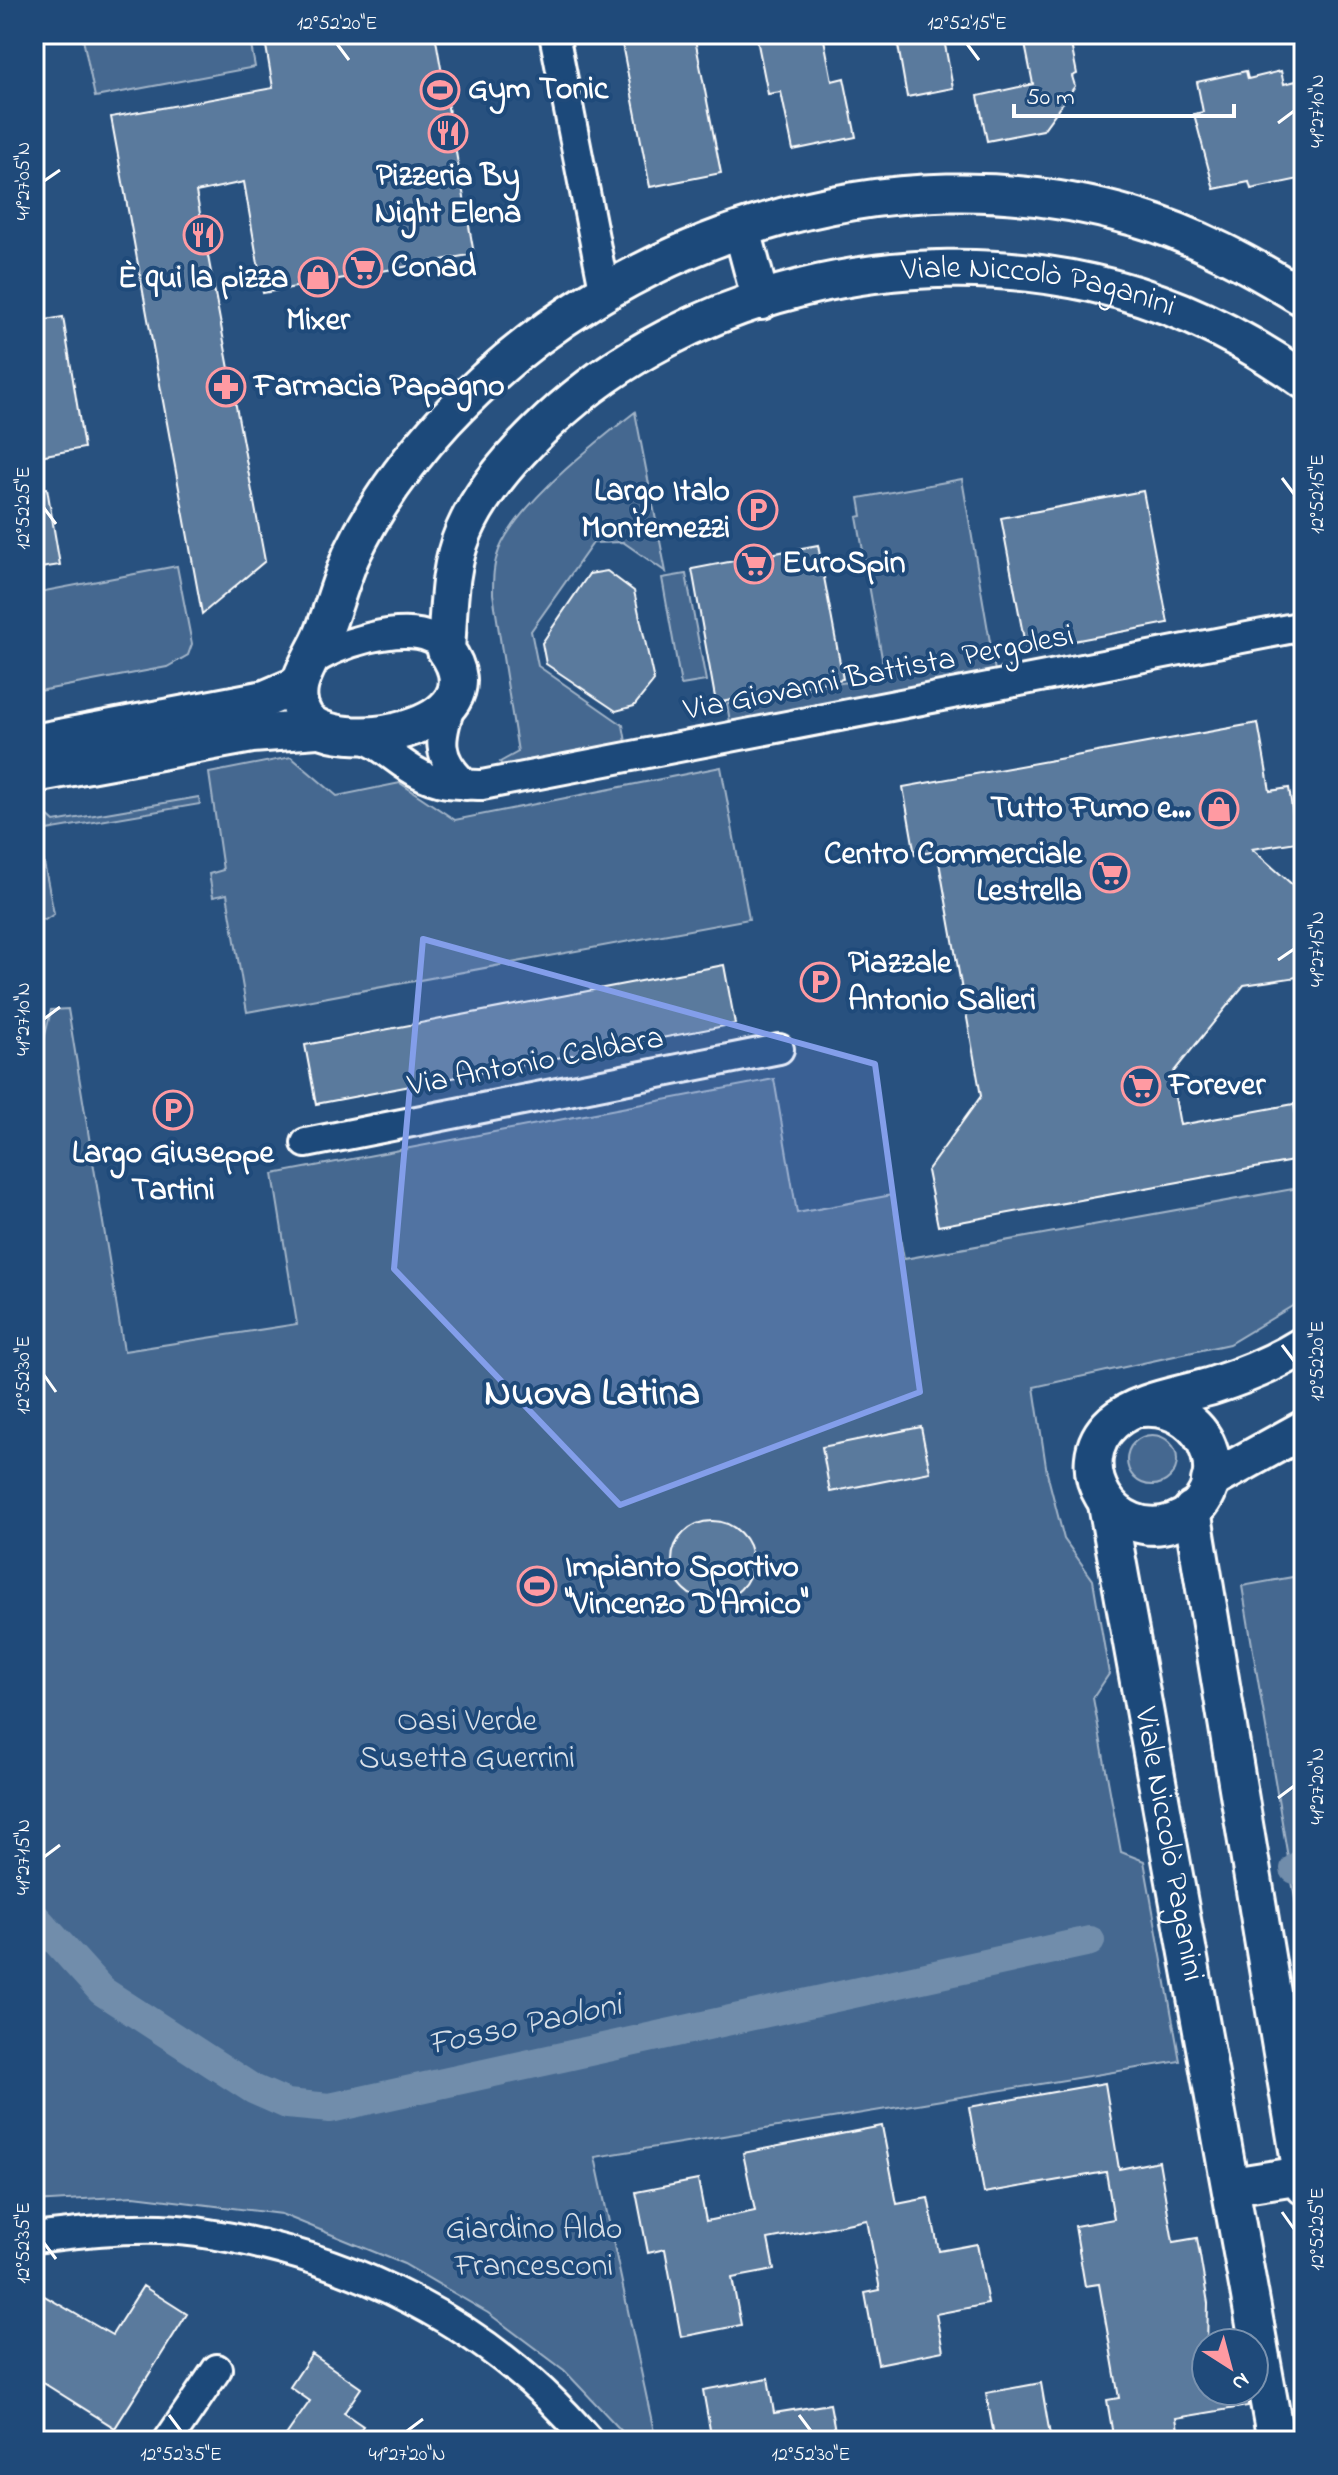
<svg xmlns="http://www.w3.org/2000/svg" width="1338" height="2475" viewBox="0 0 1338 2475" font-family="'Indie Flower',sans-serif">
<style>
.green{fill:#446890;stroke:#a2b4c8;stroke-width:2}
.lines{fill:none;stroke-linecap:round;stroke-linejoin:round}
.canal{stroke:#718dab;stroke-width:30}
.building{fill:#5a7a9d;stroke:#fff;stroke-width:2}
.minor-casing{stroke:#fff;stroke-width:34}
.tertiary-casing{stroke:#fff;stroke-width:42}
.minor{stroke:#1f4a7a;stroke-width:28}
.tertiary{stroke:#1f4a7a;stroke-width:36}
.marked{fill:#839eea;fill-opacity:0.2;stroke:#839eea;stroke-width:6;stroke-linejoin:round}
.ticks{fill:none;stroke:#fff;stroke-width:3}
.labels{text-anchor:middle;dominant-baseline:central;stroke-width:8;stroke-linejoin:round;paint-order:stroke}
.poi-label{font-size:32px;font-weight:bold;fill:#fff;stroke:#1f4a7a;text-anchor:start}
.street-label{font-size:32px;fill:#fff;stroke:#1f4a7a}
.park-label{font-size:32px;fill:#dae1e9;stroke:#1f4a7a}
.water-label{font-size:34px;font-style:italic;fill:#d4dde6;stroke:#1f4a7a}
.district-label{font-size:40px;font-weight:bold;fill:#fff;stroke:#1f4a7a}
.neatline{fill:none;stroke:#fff;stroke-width:3}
.ticks-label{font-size:20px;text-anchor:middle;fill:#fff}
</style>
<rect width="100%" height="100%" fill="#28517f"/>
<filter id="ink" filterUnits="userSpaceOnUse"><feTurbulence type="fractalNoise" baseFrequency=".0125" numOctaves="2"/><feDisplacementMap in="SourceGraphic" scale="16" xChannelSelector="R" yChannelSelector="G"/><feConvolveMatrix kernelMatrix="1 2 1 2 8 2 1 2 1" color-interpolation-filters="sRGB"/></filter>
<g filter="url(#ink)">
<path class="green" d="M82,34H249L255,67L95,97Z
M635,412L666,572L623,542L593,543L531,631L538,666L623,725L626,742L502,765L500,762L518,752L493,594C493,579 493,565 499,550C517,505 596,442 635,412Z
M962,479L995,671L730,722L727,704L885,675L857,517L862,516L859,498Z
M177,566L192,644L188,655L167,667L34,692V593Z
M686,574L706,681L681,685L662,578Z
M291,757L337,796L400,783L455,820L721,767L749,919L247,1012L227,894L213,897L209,874L223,870L209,773Z
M199,797L200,804L41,831L42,845L34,846V804L54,822Z
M42,853L54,914L45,920L39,918L34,890V854Z
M68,1009L124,1351L297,1324L273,1174L774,1079L797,1213L892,1195L904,1259L1304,1187V1299L1229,1344L1034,1387L1047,1473L1064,1539L1093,1580L1109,1674L1093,1698L1121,1852L1144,1861L1180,2061L595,2157L656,2441H631L564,2370L488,2313L404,2264L281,2214L134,2196L34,2202V1081L51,1010Z
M1127 1460a25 25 0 1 1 50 0a25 25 0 1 1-50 0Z
M1304,1575V1952L1242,1586Z"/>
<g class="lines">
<path class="canal" d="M1295,1869L1304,1862
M34,1916L102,1991L253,2089L287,2104L330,2108L1090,1941"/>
</g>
<path class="building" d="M264,34H435L474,254L263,293L244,182L196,192L265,561L202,614L111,117L273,88Z
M620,34H694L721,173L650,187Z
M756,34H823L832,81L844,78L856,137L793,150L781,92L768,94Z
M896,34H943L953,88L907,97Z
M1023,34H1069L1077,74L1072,76L1075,86L1043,130L987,141L978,96L1033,84Z
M1246,71L1248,79L1281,71L1284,84L1304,79V178L1251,189L1249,182L1214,189L1194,114L1203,112L1197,82Z
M63,317L84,448L34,457V322Z
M47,488L60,565L34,569V489Z
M1143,491L1168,623L1026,650L1001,518Z
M818,545L843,679L716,703L692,569Z
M607,571L634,591L654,681L634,706L616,711L546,664L542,643L589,574Z
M1258,723L1270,791L1289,788L1297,842L1252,849L1304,895V976L1244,985L1171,1075L1180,1125L1294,1104L1304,1159L938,1226L927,1171L981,1096L937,851L915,855L903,787Z
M724,965L735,1024L316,1104L305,1045Z
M921,1427L930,1472L830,1492L822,1447Z
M672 1561a40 40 0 1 1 80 0a40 40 0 1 1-80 0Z
M1105,2083L1119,2169L1159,2161L1173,2242L1197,2238L1208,2303L1206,2391H1246L1248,2406L1176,2418L1180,2441H1114L1107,2400L1119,2398L1099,2284L1085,2286L1075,2226L1114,2219L1106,2172L984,2193L969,2107Z
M882,2126L897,2204L928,2198L939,2251L977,2244L988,2304L936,2314L943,2351L878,2364L865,2293L880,2290L867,2220L768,2239L774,2270L732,2278L741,2325L681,2337L665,2249L648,2253L636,2192L698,2180L706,2221L755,2211L743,2153Z
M143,2286L187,2314L115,2428L34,2377V2290L112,2335Z
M312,2354L361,2388L344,2413L363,2426L352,2441H282L310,2401L290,2387Z
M768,2378L774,2413L830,2404L837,2441H712L703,2390Z
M1041,2383L1050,2435L1034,2441H995L986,2393Z"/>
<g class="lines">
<g class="minor-casing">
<path id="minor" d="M554,34L604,289
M310,663C334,644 402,623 431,638C437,640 442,646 446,650
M452,701C439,738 435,757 466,785
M355,735C382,743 396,762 420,774C439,785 461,784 482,785L1304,626
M306,1143L779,1049
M34,2238C87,2232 143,2224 197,2232C348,2254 490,2323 589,2441
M168,2441L217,2369"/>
</g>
<g class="tertiary-casing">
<g id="tertiary">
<path d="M742,230L761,301"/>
<path id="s1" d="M1304,298C1251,265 1194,234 1134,217C890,145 615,237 445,420C408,460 374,507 351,556C340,582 333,609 323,634C312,661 286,689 305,717C334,758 504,729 446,650C449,610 448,568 464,531C482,489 516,452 549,421C689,290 905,242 1091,283C1169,300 1239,334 1304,380"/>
<path d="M34,743L265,699L298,685"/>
<path d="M34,774L252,734L317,729"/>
<path d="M1141,1408C1213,1402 1241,1496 1174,1522C1114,1544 1065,1465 1113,1422C1138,1400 1184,1395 1215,1385C1246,1375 1277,1362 1304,1345"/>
<path d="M1210,1481L1304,1429"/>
<path id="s2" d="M1107,1504L1276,2441"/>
<path d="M1192,1510L1304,2186"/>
<path d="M1232,2186L1302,2175"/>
</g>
</g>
<use href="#minor" class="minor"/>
<use href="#tertiary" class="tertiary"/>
</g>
</g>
<path class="marked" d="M423,939L875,1064L920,1392L620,1505L394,1269Z"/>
<path class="ticks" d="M337,44L349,60M967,44L979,60M1278,123L1294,111M44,181L60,170M1282,478L1294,494M44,508L56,524M1278,960L1294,949M44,1019L60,1007M1282,1345L1294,1361M44,1375L56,1392M1278,1798L1294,1786M44,1857L60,1845M1282,2212L1294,2229M44,2243L56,2259M169,2415L181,2431M799,2415L811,2431M407,2431L423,2419"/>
<defs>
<g id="stadium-ring" transform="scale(2)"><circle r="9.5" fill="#1f4a7a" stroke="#ff9aa2" stroke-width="1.5"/><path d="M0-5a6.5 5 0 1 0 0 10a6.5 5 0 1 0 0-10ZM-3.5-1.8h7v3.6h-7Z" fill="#ff9aa2"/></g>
<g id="restaurant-ring" transform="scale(2)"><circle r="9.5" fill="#1f4a7a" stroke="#ff9aa2" stroke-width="1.5"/><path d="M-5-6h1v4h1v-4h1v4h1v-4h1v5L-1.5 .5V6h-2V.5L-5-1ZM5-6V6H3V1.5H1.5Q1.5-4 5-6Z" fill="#ff9aa2"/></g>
<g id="supermarket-ring" transform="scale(2)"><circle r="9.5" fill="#1f4a7a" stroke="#ff9aa2" stroke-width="1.5"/><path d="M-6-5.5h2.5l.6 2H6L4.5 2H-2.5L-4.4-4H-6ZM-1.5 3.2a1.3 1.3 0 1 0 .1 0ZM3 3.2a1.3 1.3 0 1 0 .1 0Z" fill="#ff9aa2"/></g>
<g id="shop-ring" transform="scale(2)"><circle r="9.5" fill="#1f4a7a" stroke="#ff9aa2" stroke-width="1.5"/><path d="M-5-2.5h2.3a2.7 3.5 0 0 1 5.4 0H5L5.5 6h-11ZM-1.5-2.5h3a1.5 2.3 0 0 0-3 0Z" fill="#ff9aa2"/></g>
<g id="pharmacy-ring" transform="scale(2)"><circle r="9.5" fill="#1f4a7a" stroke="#ff9aa2" stroke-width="1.5"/><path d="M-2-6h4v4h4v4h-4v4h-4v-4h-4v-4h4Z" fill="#ff9aa2"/></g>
<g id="parking-ring" transform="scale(2)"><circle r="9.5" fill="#1f4a7a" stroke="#ff9aa2" stroke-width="1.5"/><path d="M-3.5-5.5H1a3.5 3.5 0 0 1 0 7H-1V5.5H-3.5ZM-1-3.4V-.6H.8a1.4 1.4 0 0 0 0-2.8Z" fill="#ff9aa2"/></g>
</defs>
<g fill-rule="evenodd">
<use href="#stadium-ring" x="440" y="90"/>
<use href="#restaurant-ring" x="448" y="133"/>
<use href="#restaurant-ring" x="203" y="235"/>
<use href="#supermarket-ring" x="363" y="268"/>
<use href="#shop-ring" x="318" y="277"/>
<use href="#pharmacy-ring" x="226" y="387"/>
<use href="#parking-ring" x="758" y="510"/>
<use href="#supermarket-ring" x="754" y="564"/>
<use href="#shop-ring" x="1219" y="809"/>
<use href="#supermarket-ring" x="1110" y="873"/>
<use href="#parking-ring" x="820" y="982"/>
<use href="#supermarket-ring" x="1141" y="1086"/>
<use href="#parking-ring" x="173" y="1110"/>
<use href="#stadium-ring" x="537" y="1586"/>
</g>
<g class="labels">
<g class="poi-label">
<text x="468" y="90">Gym Tonic</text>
<text x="448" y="177" text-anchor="middle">Pizzeria By<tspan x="448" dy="37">Night Elena</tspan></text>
<text x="391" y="268">Conad</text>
<text x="203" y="279" text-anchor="middle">È qui la pizza</text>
<text x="318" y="321" text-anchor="middle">Mixer</text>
<text x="254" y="387">Farmacia Papagno</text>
<text x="730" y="492" text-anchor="end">Largo Italo<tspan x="730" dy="37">Montemezzi</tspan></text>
<text x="782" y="564">EuroSpin</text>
<text x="1191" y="809" text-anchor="end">Tutto Fumo e...</text>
<text x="1082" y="855" text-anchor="end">Centro Commerciale<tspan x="1082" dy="37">Lestrella</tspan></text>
<text x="848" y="964">Piazzale<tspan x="848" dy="37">Antonio Salieri</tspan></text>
<text x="1169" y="1086">Forever</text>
<text x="173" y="1154" text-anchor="middle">Largo Giuseppe<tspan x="173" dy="37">Tartini</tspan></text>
<text x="565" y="1568">Impianto Sportivo<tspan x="565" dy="37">"Vincenzo D'Amico"</tspan></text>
</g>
<g class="street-label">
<text stroke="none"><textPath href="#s1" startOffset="2288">Viale Niccolò Paganini</textPath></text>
<text transform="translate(879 674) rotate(-11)">Via Giovanni Battista Pergolesi</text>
<text transform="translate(536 1063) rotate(-11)">Via Antonio Caldara</text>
<text stroke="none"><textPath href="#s2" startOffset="346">Viale Niccolò Paganini</textPath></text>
</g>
<g class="park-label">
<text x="467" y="1722">Oasi Verde<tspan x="467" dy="37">Susetta Guerrini</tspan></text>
<text x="534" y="2230">Giardino Aldo<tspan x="534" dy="37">Francesconi</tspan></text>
</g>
<g class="water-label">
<text transform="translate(525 2026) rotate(-12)">Fosso Paoloni</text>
</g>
<g class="district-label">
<text x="592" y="1394">Nuova Latina</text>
</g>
</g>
<rect width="1338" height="2475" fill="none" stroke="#1f4a7a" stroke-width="88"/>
<g transform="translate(1230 2367) rotate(144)"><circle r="38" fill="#1f4a7a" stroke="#7992af" stroke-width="2"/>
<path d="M0-6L14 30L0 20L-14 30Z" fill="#ff9aa2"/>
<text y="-12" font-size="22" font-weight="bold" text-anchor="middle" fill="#ffffff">N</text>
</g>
<path d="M1014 104v12h220v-12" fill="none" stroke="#ffffff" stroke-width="4"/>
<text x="1026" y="104" font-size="24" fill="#ffffff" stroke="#1f4a7a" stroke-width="6" paint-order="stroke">50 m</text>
<rect x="44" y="44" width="1250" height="2387" class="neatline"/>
<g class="ticks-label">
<text x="337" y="29">12°52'20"E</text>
<text x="967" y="29">12°52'15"E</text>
<text transform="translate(1316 111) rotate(-90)" y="7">41°27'10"N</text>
<text transform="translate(22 181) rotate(-90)" y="7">41°27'05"N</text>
<text transform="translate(1316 494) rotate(-90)" y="7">12°52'15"E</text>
<text transform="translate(22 508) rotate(-90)" y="7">12°52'25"E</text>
<text transform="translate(1316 949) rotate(-90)" y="7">41°27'15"N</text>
<text transform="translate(22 1019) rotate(-90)" y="7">41°27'10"N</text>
<text transform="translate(1316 1361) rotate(-90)" y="7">12°52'20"E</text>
<text transform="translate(22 1375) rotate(-90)" y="7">12°52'30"E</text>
<text transform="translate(1316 1786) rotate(-90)" y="7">41°27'20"N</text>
<text transform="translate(22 1857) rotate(-90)" y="7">41°27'15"N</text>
<text transform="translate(1316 2229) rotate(-90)" y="7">12°52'25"E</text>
<text transform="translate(22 2243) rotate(-90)" y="7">12°52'35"E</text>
<text x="181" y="2460">12°52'35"E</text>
<text x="407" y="2460">41°27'20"N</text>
<text x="811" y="2460">12°52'30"E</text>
</g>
</svg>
